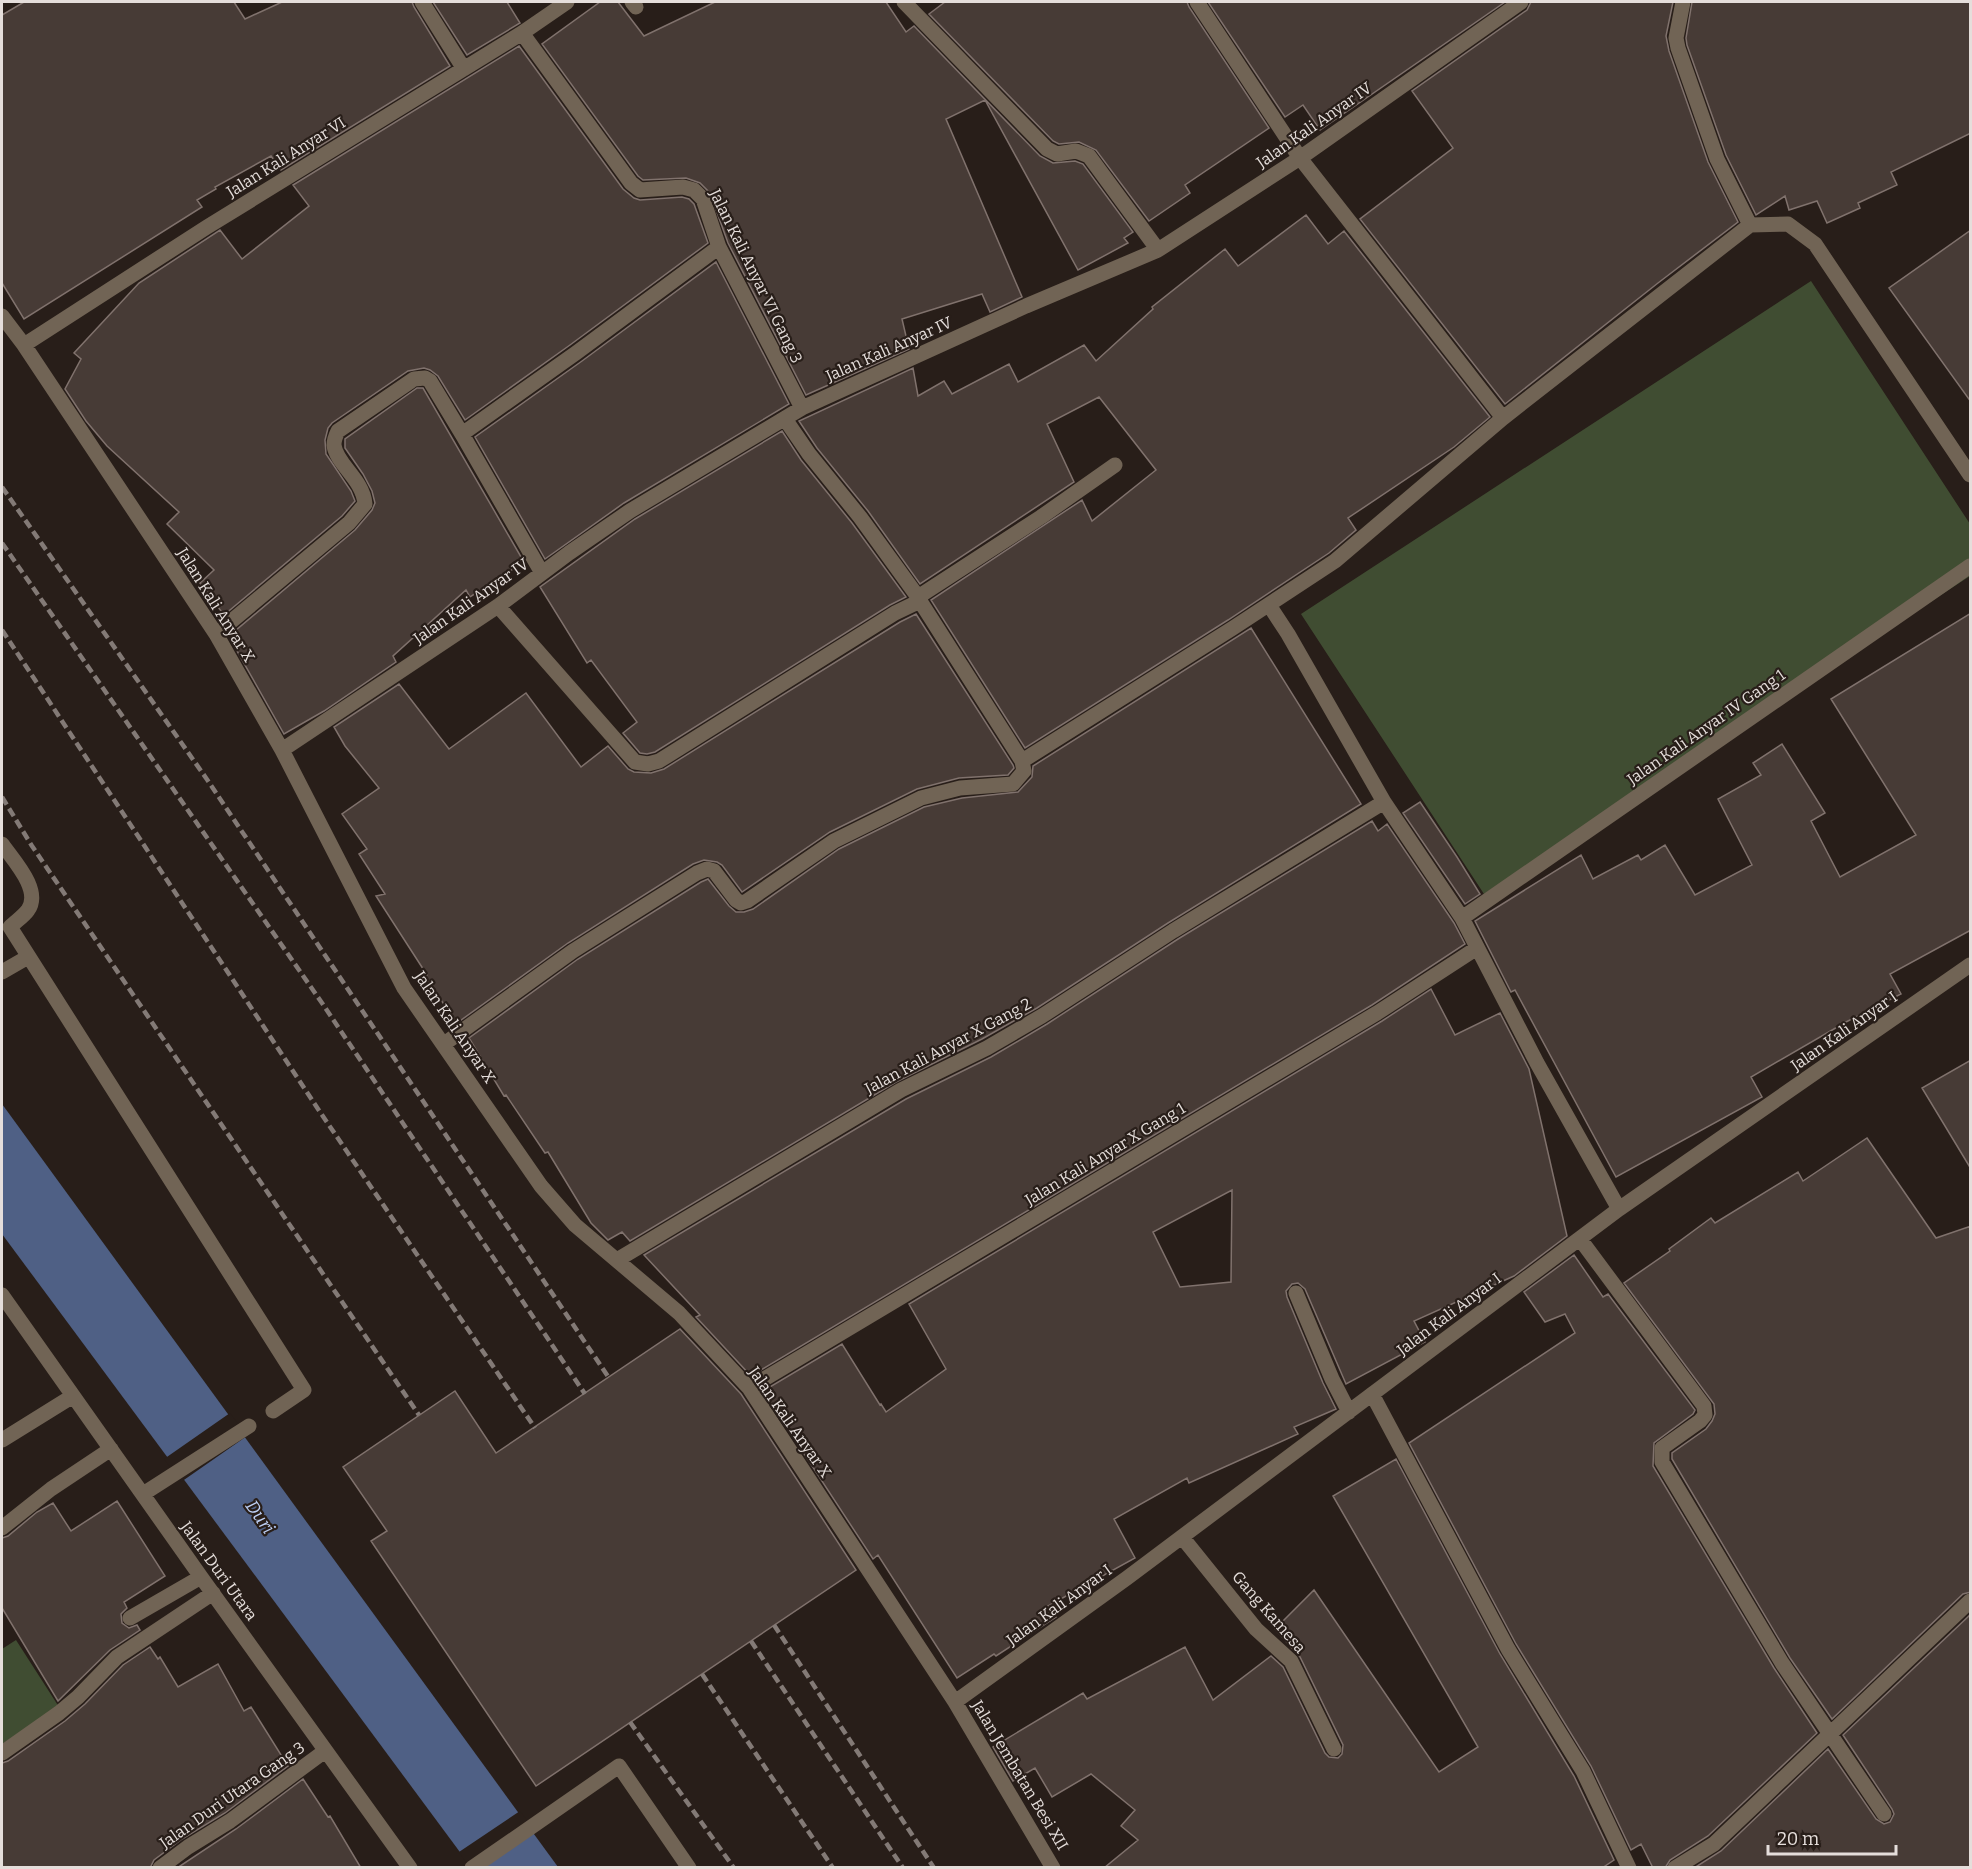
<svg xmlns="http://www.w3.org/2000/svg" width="1972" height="1869" viewBox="0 0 1972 1869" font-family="Bitter,serif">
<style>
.green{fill:#404d32}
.water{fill:#4f6085}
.pier{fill:#281e19}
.building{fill:#473b36;stroke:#80726d;stroke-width:1.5;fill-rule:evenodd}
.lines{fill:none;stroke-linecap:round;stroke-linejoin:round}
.minor{stroke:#716455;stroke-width:15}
.rail{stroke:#837a76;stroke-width:4.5;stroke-dasharray:9 4.5;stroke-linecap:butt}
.labels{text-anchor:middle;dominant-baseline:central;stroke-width:4.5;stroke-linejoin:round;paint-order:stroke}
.street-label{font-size:16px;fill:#e5dedb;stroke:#281e19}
.water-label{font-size:18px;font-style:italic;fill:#bed0f5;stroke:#281e19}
</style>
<rect width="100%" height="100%" fill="#281e19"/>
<path class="green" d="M1811,281L1970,524V576L1484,894L1301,614Z
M16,1640L59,1707L2,1744V1649Z"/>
<path class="water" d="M2,1104L558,1867H471L2,1234Z"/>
<path class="pier" d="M230,1413L247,1436L181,1482L164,1459Z
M520,1811L535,1831L469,1867L459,1852Z"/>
<path class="building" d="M24,2H234L245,19L282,2H412L414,7L450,66L281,170L271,156L215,187L216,189L197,200L202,207L24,319L2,283V15Z
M433,2H507L520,23L467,55Z
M600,2H618L644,36L715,2H886L906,32L914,26L1040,156L1053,163L1075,161L1083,164L1133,232L1124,238L1128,243L1078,270L985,100L946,119L1022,297L990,312L982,294L902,319L909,349L806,395L728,243L710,193L700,183L686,178L643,180L638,176L542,44Z
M945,2H1187L1189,7L1269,128L1185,185L1190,193L1149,221L1096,150L1079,142L1059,144L1053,141L929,14Z
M1208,2H1505L1320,130L1303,105L1285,117Z
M1531,2H1673L1666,36L1669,51L1708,162L1738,222L1658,283L1505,404L1360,219L1453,148L1412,91L1527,10Z
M1692,2H1971V133L1891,172L1897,185L1858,203L1860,208L1827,223L1817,201L1789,210L1785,196L1756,215L1726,155L1687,45L1686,38Z
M519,46L623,189L634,198L640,200L682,197L689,199L694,204L708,243L570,345L465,420L438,376L430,370L424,368L408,371L332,423L328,428L325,440L326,454L351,491L355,501L342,516L224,615L200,583L214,570L167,524L179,512L107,446L86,421L65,389L81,359L74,353L139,283L220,230L242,259L309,206L293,185Z
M1306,215L1328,244L1344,231L1490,417L1454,447L1348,518L1356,530L1329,553L1228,620L1025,748L931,600L1082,500L1092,521L1156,470L1099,397L1047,424L1074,482L920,584L868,511L817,448L799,421L913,368L918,396L944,381L952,394L1009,364L1018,382L1084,345L1096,361L1153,309L1152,307L1225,249L1238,266Z
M1971,230V402L1889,288Z
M716,262L789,404L624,503L545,559L475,437L582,361Z
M417,388H423L524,562L470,597L466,590L393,656L396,662L324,711L284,734L232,642L240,638L235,631L355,530L372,510L375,503L372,491L363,474L345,448V439Z
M782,431L801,460L852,523L906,597L890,605L655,752L647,754L640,753L623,733L637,722L591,660L587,663L540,587L635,519Z
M1971,613V930L1890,974L1901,994L1846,1022L1751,1077L1762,1097L1616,1177L1515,990L1511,992L1475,921L1581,855L1593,879L1638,855L1641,860L1665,845L1695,895L1752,865L1718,799L1761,775L1753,763L1782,744L1825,813L1811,821L1840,877L1916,835L1831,699Z
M916,614L1013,765L1014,768L1008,775L959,778L917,789L830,832L742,892L722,865L717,862L704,860L693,864L568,943L457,1023L425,977L427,975L376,896L385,894L359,854L367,849L342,814L379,788L345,746L334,727L399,684L449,749L526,693L581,767L608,746L628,769L634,772L651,773L664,769L900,622Z
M1251,628L1361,804L1168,923L1037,1008L982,1039L896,1082L630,1241L622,1232L608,1240L591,1223L548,1152L545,1153L506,1095L504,1096L469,1038L578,959L701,882L708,879L729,906L736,912H744L753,909L839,849L924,807L962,798L1018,792L1032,777L1033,766Z
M1420,802L1457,857L1480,894L1465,904L1403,813Z
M1372,821L1378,831L1387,824L1454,923L1465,944L1372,1005L751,1376L696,1317L700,1315L644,1255L906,1099L991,1057L1047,1024L1178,939Z
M1431,989L1455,1035L1500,1013L1529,1069L1567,1236L1514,1276L1414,1321L1425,1342L1346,1384L1305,1289L1298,1283L1292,1284L1286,1291L1287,1297L1323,1383L1336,1409L1294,1427L1298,1434L1189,1483L1187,1478L1114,1519L1135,1558L1048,1606L1056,1617L996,1656L994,1654L957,1678L878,1555L873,1559L763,1391L842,1344L880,1405L881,1404L886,1412L946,1369L909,1304L1382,1021ZM1232,1190L1231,1282L1180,1287L1153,1232Z
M1971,1060V1169L1922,1088Z
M1867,1138L1936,1238L1971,1226V1592L1963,1594L1832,1719L1790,1658L1672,1459V1453L1706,1429L1712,1421L1715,1414L1714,1404L1624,1283L1670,1251L1669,1249L1711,1218L1715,1223L1798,1172L1803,1181Z
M1574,1255L1603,1297L1608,1294L1695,1410L1693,1414L1654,1443L1653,1466L1774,1668L1817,1733L1708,1836L1670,1860L1665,1868H1653L1641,1844L1631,1850L1591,1766L1516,1644L1409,1443L1575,1333L1565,1314L1545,1322L1524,1292Z
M680,1329L741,1394L856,1570L536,1786L371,1541L387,1531L343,1467L455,1391L496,1453Z
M1396,1459L1500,1654L1574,1776L1614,1860L1602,1868H1104L1138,1840L1121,1826L1135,1810L1091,1774L1052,1797L1035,1768L1013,1781L993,1747L1083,1693L1087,1699L1185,1647L1213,1700L1271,1656L1283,1667L1325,1753L1329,1757L1338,1758L1342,1754L1343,1745L1300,1657L1275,1629L1314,1590L1439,1772L1478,1747L1333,1496Z
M117,1501L165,1576L124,1602L127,1608L121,1614L122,1623L129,1628L137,1625L140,1630L110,1650L58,1701L2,1608V1538L8,1536L37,1512L53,1503L71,1531Z
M1971,1614V1868H1694L1721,1851L1828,1749L1876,1819L1884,1824L1890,1822L1894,1814L1892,1809L1843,1735Z
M150,1647L158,1659L160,1657L178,1687L218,1664L244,1711L251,1707L288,1766L225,1813L182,1839L154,1860L150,1868H2V1763L8,1761L65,1721L85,1704L123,1665Z
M303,1779L328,1817L330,1816L361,1868H177L236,1829Z"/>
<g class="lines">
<path class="minor" d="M422,2L464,69
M632,2L636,7
M904,2L1047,149L1057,154L1076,151L1089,156L1158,250
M1197,2L1300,158L1503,418
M1683,2L1676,38L1678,48L1717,159L1750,225L1788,224L1815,244L1970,475
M522,33L631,183L640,190L683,187L694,190L703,199L719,247L802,408
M2,316L24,345L216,634L282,750L404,988L541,1186L575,1225L679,1313L749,1388L955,1702L1053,1868
M24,345L207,227L522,33L567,2
M785,419L809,454L860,517L918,597
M462,434L542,573
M1269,605L1288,634L1384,802L1462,918L1537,1063L1619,1209
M498,606L635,762L648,764L659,761L895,613L920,601L918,597L1041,517L1115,465
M216,634L349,523L365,504C363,479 336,464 334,445C334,441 336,435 338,431L414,379L425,378L430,381L462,434L576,353L719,247
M282,750L498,606L569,553L630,511L802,408L1026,306L1158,250L1300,158L1521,2
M1022,761L1233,628L1335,561L1503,418L1750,225
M2,844C13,860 42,890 28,910C24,916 16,921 10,927L304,1390L273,1411
M1462,918L1970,566
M2,972L28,957
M444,1044L573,951L697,873L707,869L714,871L736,900L741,903L747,901L834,841L921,798L960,788L1013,784L1024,771L1022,761L920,601
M1580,1239L1704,1406L1705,1415L1700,1421L1662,1448V1462L1782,1663L1884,1814
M617,1260L901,1090L987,1048L1042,1016L1173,931L1384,802
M1296,1293L1332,1379L1349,1412
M2,1295L201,1577L410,1868
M749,1388L1377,1013L1477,948
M1372,1394L1508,1649L1583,1771L1629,1868
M2,1440L73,1396
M143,1494L249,1426
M2,1528L51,1489L111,1449
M1182,1537L1256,1629L1291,1661L1334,1749
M130,1618L201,1577
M955,1702L1127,1578L1619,1209L1970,965
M2,1753L59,1713L78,1697L117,1657L213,1593
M160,1868L188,1847L230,1821L325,1751
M472,1868L619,1766L689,1868
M1675,1868L1714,1844L1970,1601"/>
<path class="rail" d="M2,487L206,778L609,1378
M2,543L322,1003L585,1394
M2,630L318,1109L535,1428
M2,797L32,846L419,1415
M774,1625L934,1868
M751,1641L903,1868
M702,1674L833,1868
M630,1722L734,1868"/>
</g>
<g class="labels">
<g class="street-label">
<text transform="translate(1314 125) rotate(-35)">Jalan Kali Anyar IV</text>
<text transform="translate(286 157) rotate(-32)">Jalan Kali Anyar VI</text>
<text transform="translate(756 276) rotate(64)">Jalan Kali Anyar VI Gang 3</text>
<text transform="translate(889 349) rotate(-24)">Jalan Kali Anyar IV</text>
<text transform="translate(471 601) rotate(-35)">Jalan Kali Anyar IV</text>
<text transform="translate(216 605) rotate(58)">Jalan Kali Anyar X</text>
<text transform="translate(1706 727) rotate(-35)">Jalan Kali Anyar IV Gang 1</text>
<text transform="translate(455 1027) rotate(56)">Jalan Kali Anyar X</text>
<text transform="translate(1844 1031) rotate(-35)">Jalan Kali Anyar I</text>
<text transform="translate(948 1046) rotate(-28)">Jalan Kali Anyar X Gang 2</text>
<text transform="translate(1105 1154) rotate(-31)">Jalan Kali Anyar X Gang 1</text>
<text transform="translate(1449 1314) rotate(-37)">Jalan Kali Anyar I</text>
<text transform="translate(790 1422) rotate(55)">Jalan Kali Anyar X</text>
<text transform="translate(219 1571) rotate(54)">Jalan Duri Utara</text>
<text transform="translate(1059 1605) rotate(-36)">Jalan Kali Anyar I</text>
<text transform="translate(1269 1612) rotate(49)">Gang Kamesa</text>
<text transform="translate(1020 1775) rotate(59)">Jalan Jembatan Besi XII</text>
<text transform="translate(232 1795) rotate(-35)">Jalan Duri Utara Gang 3</text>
</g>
<g class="water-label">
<text transform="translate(260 1517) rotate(55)">Duri</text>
</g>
</g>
<rect width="1972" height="1869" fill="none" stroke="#e5dedb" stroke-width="6"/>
<path d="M1768 1845v9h128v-9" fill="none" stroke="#e5dedb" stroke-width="3"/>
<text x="1777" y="1845" font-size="18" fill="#e5dedb" stroke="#281e19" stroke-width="4.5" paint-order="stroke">20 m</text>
</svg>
